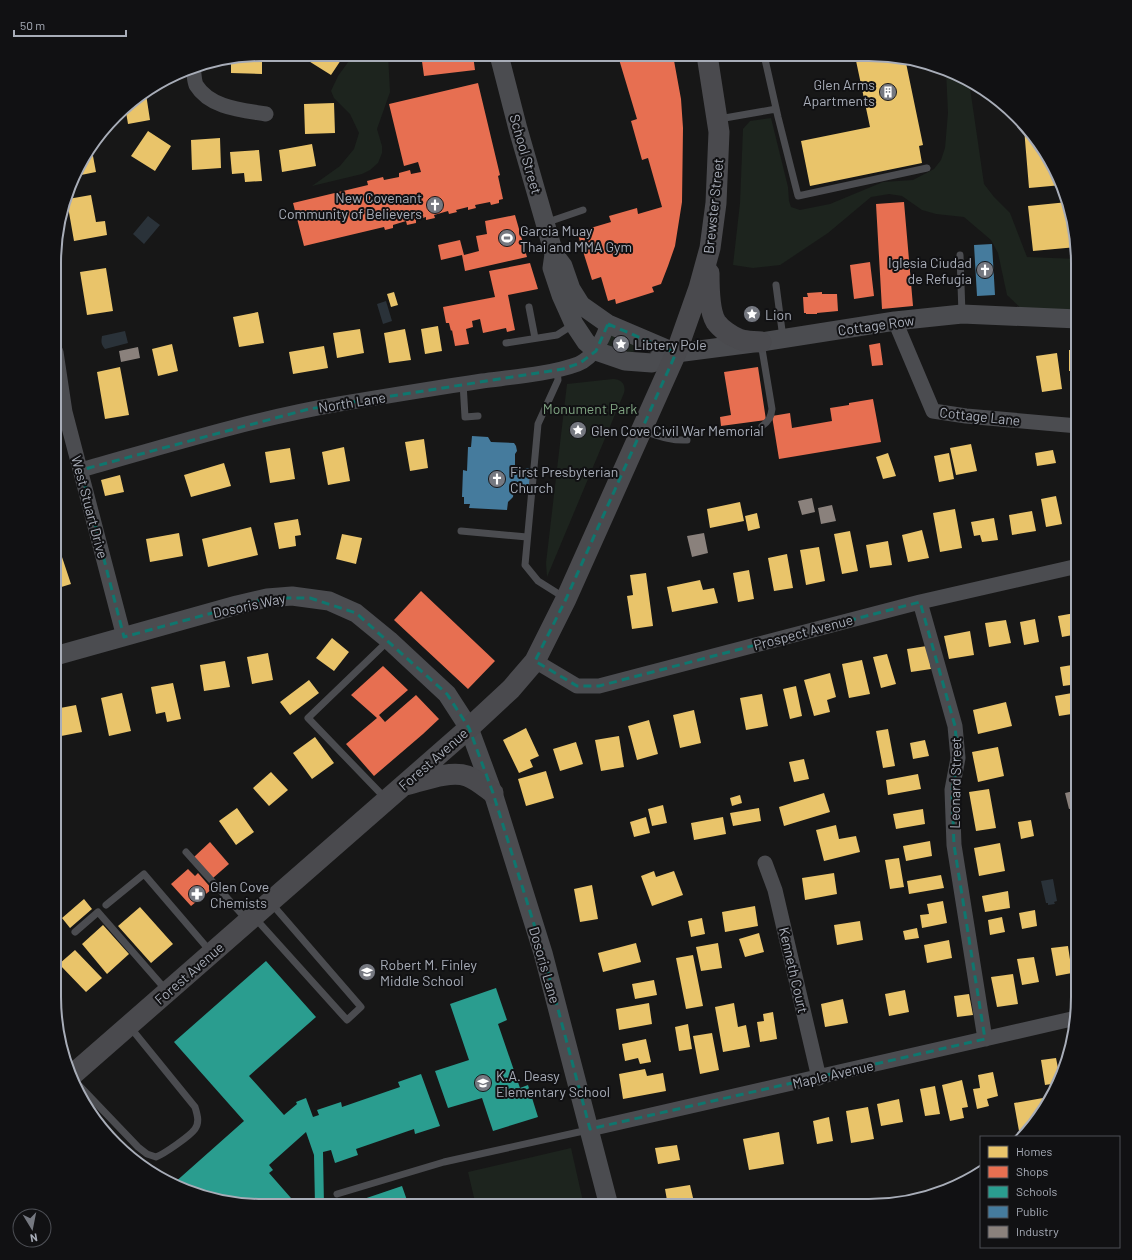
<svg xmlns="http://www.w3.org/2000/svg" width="1132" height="1260" viewBox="0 0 1132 1260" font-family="Barlow,sans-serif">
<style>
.green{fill:#1d241e}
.water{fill:#2a3239}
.homes{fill:#e9c46a}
.shops{fill:#e76f51}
.schools{fill:#2a9d8f}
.public{fill:#457b9d}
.industry{fill:#8a817c}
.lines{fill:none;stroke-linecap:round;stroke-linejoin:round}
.service{stroke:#4b4c50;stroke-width:7}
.minor{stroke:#4b4c50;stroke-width:15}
.tertiary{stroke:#4b4c50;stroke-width:19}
.secondary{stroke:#4a4a4e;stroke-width:21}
.marked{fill:none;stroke:#0f766e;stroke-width:3;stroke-dasharray:8 5;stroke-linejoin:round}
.labels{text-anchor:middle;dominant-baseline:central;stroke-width:4;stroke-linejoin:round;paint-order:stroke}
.poi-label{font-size:14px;fill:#a8adb8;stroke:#111113;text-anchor:start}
.street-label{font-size:14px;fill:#a8adb8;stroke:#111113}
.park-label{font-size:14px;fill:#7fa381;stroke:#111113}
.rim{fill:none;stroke:#a8adb8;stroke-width:2}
</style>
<rect width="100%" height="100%" fill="#171717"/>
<path class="green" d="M354,54H388L390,92L377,129L382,146V153L378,163L370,170L362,174L312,186L340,166L354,149L359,133L350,114L334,98L331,91L338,76Z
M946,70L969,81L984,184L994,197L1010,213L1027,257L1078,259V319L1029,316L1007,295L998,253L991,240L964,217L936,214L922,210L902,196L889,194L871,197L828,233L780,265L753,268L733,265L740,203L743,129L750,121L771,118L788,187L789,201L791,207L800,210L830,204L883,182L913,180L934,169L941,160L945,148L948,113Z
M606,334C616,337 631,339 637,349L636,351C627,354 615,349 607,344Z
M613,379C622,379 626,385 624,393L547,577L546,563L567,384Z
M571,1148L584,1206H476L468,1172Z"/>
<path class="water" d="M148,216L160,225L144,244L133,234Z
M386,301L392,321L383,324L377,304Z
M125,331L128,343L105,349C101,344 101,342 102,336Z
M1053,879L1057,901L1054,902L1055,904L1048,905V903H1046L1041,881Z"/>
<path class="homes" d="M262,54V74L231,73V59Z
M311,54H345L331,75L307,60Z
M855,56H896L905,58L923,145L919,146L922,163L810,186L801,141L870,127Z
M146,94L150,120L128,124L125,106Z
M334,103L335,133L305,134L304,104Z
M1024,128L1043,147L1062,185L1029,188Z
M148,131L171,146L155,171L131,156Z
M220,138L221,168L192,170L191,140Z
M312,144L316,166L282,172L279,150Z
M259,150L262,181L245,182L244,173L232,174L230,152Z
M85,155V158L93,156L96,172L76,176L82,159Z
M91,195L96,222L105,221L107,235L74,241L67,201L68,199Z
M1068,202L1077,247L1033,251L1028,206Z
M106,268L113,311L87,315L80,272Z
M394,292L398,305L391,307L387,294Z
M258,312L264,343L239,347L233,317Z
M438,326L442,351L425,354L421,329Z
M360,329L364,353L337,358L333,333Z
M405,329L411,360L389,363L384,333Z
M172,344L178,371L158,376L152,349Z
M1076,345H1078V377H1073L1074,371H1069V350H1076Z
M324,346L328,368L293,374L289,352Z
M1057,353L1062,389L1042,392L1036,356Z
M120,367L129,415L105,419L97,372Z
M424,439L428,468L410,471L405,442Z
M971,444L977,471L956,475L950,448Z
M344,447L350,481L328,485L322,452Z
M290,448L295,479L270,483L265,452Z
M1053,450L1056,463L1037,466L1035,453Z
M888,453L896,476L883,479L876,457Z
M949,453L954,479L939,482L934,456Z
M224,463L231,486L191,497L184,475Z
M120,475L124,492L105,496L101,480Z
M1056,496L1062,524L1046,527L1041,499Z
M740,502L744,521L710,528L707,509Z
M955,509L962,548L940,552L933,513Z
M1032,511L1036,531L1012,535L1009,515Z
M757,513L760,528L748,531L745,516Z
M994,518L998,540L982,542L980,535L974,536L971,522Z
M298,519L301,535L295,536L296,546L279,549L274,523Z
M251,527L258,555L208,567L202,539Z
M922,530L929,558L908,562L902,535Z
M850,531L858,571L842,574L834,534Z
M179,533L183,556L150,562L146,539Z
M342,534L362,538L356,564L336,559Z
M888,541L892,565L870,568L866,545Z
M55,542H57L71,584L55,589Z
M819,547L825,581L806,585L800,550Z
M787,554L793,588L774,591L768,558Z
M749,570L754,599L738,602L733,573Z
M646,573L653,626L632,629L627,596L633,595L630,575Z
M700,580L703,590L714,588L718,603L672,612L667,587Z
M1075,613L1078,634L1062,637L1058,616Z
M1035,619L1039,642L1024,645L1020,622Z
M1006,620L1011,643L989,647L985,623Z
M970,631L974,655L949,659L944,636Z
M332,638L349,652L334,671L316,658Z
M927,646L931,669L911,672L907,649Z
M268,653L273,680L252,684L247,657Z
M887,654L896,684L881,688L873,657Z
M862,660L870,694L849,698L842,664Z
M225,661L230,687L204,691L200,665Z
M1078,664V684L1063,686L1060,667Z
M830,673L836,697L827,700L830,712L814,716L804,680Z
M309,680L319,693L290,715L280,702Z
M173,683L181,719L167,722L165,712L156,714L151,687Z
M796,686L802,716L790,719L783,689Z
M1078,692V713L1059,716L1055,696Z
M122,693L131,731L109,736L101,698Z
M762,694L768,726L746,730L740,698Z
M1006,702L1012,726L978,734L973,710Z
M76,705L82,732L56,737L55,709Z
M694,710L701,743L680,748L673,715Z
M649,720L658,754L637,760L628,726Z
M526,728L539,756L530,760L533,767L519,773L503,740Z
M888,729L895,766L883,768L876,731Z
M1078,733V753H1074L1071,734Z
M619,736L624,767L601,771L595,740Z
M315,737L334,763L312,779L293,753Z
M925,740L929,756L913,759L910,743Z
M576,742L583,764L560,771L553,749Z
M998,747L1004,776L978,782L972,752Z
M804,759L809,779L794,782L789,762Z
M546,771L554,798L526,806L518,779Z
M271,772L288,790L269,806L253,788Z
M918,774L921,789L888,795L886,780Z
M55,776H57L61,793L55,794Z
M989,789L996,828L976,831L969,792Z
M824,793L830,812L784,826L779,807Z
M740,795L742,803L732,806L730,798Z
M663,805L667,823L652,826L648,809Z
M237,808L254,832L236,845L219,821Z
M759,808L761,821L733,826L730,813Z
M923,809L925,824L896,829L893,814Z
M646,817L650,833L634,837L630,822Z
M723,817L726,834L694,840L691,823Z
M1031,820L1034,836L1021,839L1018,822Z
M836,825L839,839L856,836L860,852L824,861L816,830Z
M930,841L932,856L906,861L903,846Z
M1000,843L1005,871L979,876L974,848Z
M899,858L904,887L890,889L885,860Z
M654,871L656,877L674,871L683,895L652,906L641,876Z
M834,873L837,894L805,900L802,878Z
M941,875L944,888L909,894L907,881Z
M592,885L598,919L580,922L574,889Z
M1008,891L1010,908L985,912L982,896Z
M84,899L92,909L70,928L62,918Z
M943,901L947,923L922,928L920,915L929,914L927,904Z
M755,906L758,926L725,932L722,912Z
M140,907L173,944L151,963L118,926Z
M1035,910L1037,926L1022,929L1019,913Z
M1002,917L1005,932L990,935L988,920Z
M702,918L705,934L691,937L688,921Z
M860,921L863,940L837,945L834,925Z
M103,925L129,954L107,974L82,944Z
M917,928L919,938L905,940L903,931Z
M759,933L764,952L745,957L739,939Z
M949,940L952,958L927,963L924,945Z
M636,943L641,962L603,972L598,953Z
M718,943L722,968L701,971L696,947Z
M1068,946L1072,973L1056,976L1051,948Z
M75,950L102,978L86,992L59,964Z
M693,955L703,1006L686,1009L676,958Z
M1034,957L1039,982L1022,985L1017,959Z
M1013,974L1018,1004L997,1007L991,977Z
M654,980L657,995L635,999L632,984Z
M905,990L909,1012L889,1016L885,994Z
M969,994L973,1015L957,1017L954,996Z
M843,999L848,1023L825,1027L821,1004Z
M649,1003L652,1024L619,1030L616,1009Z
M734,1003L738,1027L746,1025L750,1047L723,1052L715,1007Z
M773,1012L777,1039L760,1042L757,1022L764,1021L763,1014Z
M688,1024L692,1049L679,1051L675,1027Z
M712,1033L719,1070L700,1074L693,1036Z
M646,1039L651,1062L640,1064L638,1058L625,1061L622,1044Z
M1056,1058L1060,1078L1058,1083L1045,1085L1041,1060Z
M645,1069L647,1076L663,1073L666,1091L623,1099L619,1074Z
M993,1072L998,1096L987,1099L989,1106L977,1109L973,1089L980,1088L978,1075Z
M962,1080L968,1107L962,1108L964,1118L950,1121L942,1085Z
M935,1086L940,1114L925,1116L920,1089Z
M1043,1098L1045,1108L1029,1129L1019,1131L1014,1103Z
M899,1099L903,1122L881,1126L877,1104Z
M868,1107L874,1139L851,1143L846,1111Z
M829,1117L833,1141L817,1144L813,1121Z
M779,1132L784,1164L749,1170L743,1139Z
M677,1145L680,1160L658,1164L655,1148Z
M690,1185L694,1202L668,1206L665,1189Z"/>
<path class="shops" d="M421,54L473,55L475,70L424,76Z
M605,55H673L681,99L683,128L682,202L675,246L668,266L661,284L652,287L654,292L616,304L615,299L608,301L601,277L592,280L577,232L611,222L609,216L637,208L638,214L662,207L648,158L642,160L631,121L637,119L618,56L606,60Z
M478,83L500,175L498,176L503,199L499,200V203L491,205L490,202L475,205L476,208L468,210V207L456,210L457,212L449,214L448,211L434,215L435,218L426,220V217L416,220V223L407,225L406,221L393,225V228L385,230L384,227L304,246L293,203L368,185L367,181L383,177L384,180L399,177V173L410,170L411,174L421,172L418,162L404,166L389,104Z
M904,202L913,306L882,309L876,204Z
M515,215L527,257L465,271L462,255L441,260L438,245L460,240L464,255L479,251L476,236L487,234L485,221Z
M870,262L874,296L854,299L850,265Z
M530,263L538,289L508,295L515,330L507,332L506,328L483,333L480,319L472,321L473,327L466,329L469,344L455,346L452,330L451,331L449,323H446L443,307L495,297L489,271Z
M822,292V294H837L838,311L817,313V314H806V313H804L803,297H808L807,293Z
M880,343L883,365L872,366L869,345Z
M758,367L766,420L721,426L720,417L731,415L724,372Z
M873,399L881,442L779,459L772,416L790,413L792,428L832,421L830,408L849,405V403Z
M421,591L495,661L468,689L394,620Z
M383,666L408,690L379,715L385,722L416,695L439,719L423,734L374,776L346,744L377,718L351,695Z
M210,842L229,864L213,878L194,857Z
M188,869L195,876L198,873L212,889L191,906L171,884Z"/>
<path class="schools" d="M266,961L316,1017L249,1076L284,1115L297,1104L296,1102L306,1098L313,1117L319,1115L317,1110L341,1102L342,1107L400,1087L398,1082L421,1074L440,1126L415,1134L414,1129L356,1149L358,1155L335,1163L331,1150L323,1152L324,1206H315L314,1155L306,1132L269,1165L273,1170L269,1173L298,1206H250L209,1199L173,1184L244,1121L174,1042Z
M496,988L507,1020L498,1024L520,1088L528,1085L538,1117L493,1131L482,1098L448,1108L435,1071L469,1060L450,1004Z
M402,1186L409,1206H346V1205Z"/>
<path class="public" d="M992,244L995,295L977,296L974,245Z
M472,436L488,437L491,442L514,443L516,446L517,451L515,454V468H531L530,486H514L513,497L508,502L507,510L469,508L470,504H464V497H462L463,470L467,471L468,447H471Z"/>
<path class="industry" d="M138,347L140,358L121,362L119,351Z
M812,498L815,512L802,515L798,501Z
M832,505L836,521L821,524L818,508Z
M704,533L708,553L692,557L687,536Z
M1078,790V807L1069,809L1065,793Z"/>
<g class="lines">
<path class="service" d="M764,55L778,117L798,196L927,168
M719,119L776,109
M545,223L583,210
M960,255L962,314
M776,285L783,338
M529,307L535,338
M506,343L557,335L574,324
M761,343L772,409C771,417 769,421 762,426
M557,370L558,380L538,424L525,565L538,581L565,598
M463,383L465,417L478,416
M644,431C659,436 671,441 687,440
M461,531L527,537
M386,799L308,718L388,641
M186,852L246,919
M106,905L144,874L210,951
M255,918L347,1020L361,1007L271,903
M75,932L98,912L166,990
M72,1078L138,1147L147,1154L156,1157C164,1154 190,1136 195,1129C200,1122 197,1114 195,1107L130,1027
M337,1194L444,1162L588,1130"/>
<path class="minor" d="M193,67C194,72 194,80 196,85C210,108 242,110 266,114
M895,321L933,411L966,416L1078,426
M56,352L65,412L124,637
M81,470C166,446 252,419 339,404C387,396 435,388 482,381C512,377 551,374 578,364C594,357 602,341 608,324
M920,602L955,726L958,758L952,790L954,845L985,1039
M535,661L577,686H599L920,602L1078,566
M765,863L775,890L819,1078
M590,1129L1076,1018"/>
<path class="tertiary" d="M499,55L518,129L554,254L563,266L571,289L581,305L608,324L676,353
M554,254L552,268L561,295L574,324L586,342L596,351L625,361L652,363L676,353L761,342L895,321L962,314L1078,319
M55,656L237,605L267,598L292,596L329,601L356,613L389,640L447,694L469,728L493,793L543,953L609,1206"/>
<path class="secondary" d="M709,273C709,286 709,311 716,322C721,329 731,336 739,339C745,342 754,341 761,342
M405,785C422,781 450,770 467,776C476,779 485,787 493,793
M71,1076L469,728L511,689L535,661L566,599L676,353L699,288L710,248L716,203L719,132L707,55"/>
</g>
<path class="marked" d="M608,324L676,353L566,599L535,661L577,686H599L920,602L955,726L958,758L952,790L954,845L985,1039L590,1129L543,953L493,793L469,728L447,694L356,613L310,598H267L124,637L81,470L309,409L563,369L580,363L596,351Z"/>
<defs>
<g id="building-disc" transform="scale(0.9)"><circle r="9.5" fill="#757880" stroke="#111113"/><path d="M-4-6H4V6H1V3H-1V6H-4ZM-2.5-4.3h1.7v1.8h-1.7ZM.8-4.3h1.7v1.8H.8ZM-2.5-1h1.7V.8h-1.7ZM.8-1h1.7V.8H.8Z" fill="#fff"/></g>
<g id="church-disc" transform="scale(0.9)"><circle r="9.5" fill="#757880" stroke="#111113"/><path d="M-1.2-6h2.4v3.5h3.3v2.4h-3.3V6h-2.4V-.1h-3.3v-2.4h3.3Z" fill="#fff"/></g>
<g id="stadium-disc" transform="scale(0.9)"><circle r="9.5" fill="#757880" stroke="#111113"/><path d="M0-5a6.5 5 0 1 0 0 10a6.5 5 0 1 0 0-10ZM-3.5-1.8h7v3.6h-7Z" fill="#fff"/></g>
<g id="sight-disc" transform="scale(0.9)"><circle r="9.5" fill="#757880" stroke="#111113"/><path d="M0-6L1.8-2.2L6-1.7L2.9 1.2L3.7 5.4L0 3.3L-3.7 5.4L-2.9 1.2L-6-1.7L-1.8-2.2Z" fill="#fff"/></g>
<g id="pharmacy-disc" transform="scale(0.9)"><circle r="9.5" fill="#757880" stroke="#111113"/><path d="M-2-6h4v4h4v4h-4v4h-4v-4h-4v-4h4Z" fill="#fff"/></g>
<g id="school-disc" transform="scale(0.9)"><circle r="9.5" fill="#757880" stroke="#111113"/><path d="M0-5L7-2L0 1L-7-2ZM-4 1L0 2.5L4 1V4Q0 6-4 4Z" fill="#fff"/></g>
</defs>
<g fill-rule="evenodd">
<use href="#building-disc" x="888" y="92"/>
<use href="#church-disc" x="435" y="205"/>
<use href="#stadium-disc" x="507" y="238"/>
<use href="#church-disc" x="985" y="270"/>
<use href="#sight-disc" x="752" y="314"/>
<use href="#sight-disc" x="621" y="344"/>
<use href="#sight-disc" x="578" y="430"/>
<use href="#church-disc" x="497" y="479"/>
<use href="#pharmacy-disc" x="197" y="894"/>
<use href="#school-disc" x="367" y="972"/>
<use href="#school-disc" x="483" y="1083"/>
</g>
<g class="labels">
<g class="poi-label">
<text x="875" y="84" text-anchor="end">Glen Arms<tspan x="875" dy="16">Apartments</tspan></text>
<text x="422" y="197" text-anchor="end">New Covenant<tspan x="422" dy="16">Community of Believers</tspan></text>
<text x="520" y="230">Garcia Muay<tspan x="520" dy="16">Thai and MMA Gym</tspan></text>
<text x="972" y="262" text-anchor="end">Iglesia Ciudad<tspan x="972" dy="16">de Refugia</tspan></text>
<text x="765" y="314">Lion</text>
<text x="634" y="344">Libtery Pole</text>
<text x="591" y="430">Glen Cove Civil War Memorial</text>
<text x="510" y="471">First Presbyterian<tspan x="510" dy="16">Church</tspan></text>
<text x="210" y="886">Glen Cove<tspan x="210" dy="16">Chemists</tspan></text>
<text x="380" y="964">Robert M. Finley<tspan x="380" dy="16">Middle School</tspan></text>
<text x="496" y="1075">K.A. Deasy<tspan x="496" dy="16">Elementary School</tspan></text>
</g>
<g class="street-label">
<text transform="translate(526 154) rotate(74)">School Street</text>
<text transform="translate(713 206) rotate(-84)">Brewster Street</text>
<text transform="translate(876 325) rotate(-8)">Cottage Row</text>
<text transform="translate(352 402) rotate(-9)">North Lane</text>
<text transform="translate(980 416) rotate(6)">Cottage Lane</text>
<text transform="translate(90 507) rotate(75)">West Stuart Drive</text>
<text transform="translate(249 605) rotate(-12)">Dosoris Way</text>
<text transform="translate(803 632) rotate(-15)">Prospect Avenue</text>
<text transform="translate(433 759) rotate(-41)">Forest Avenue</text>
<text transform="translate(955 783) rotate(-89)">Leonard Street</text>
<text transform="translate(545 965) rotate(74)">Dosoris Lane</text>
<text transform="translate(794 970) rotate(77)">Kenneth Court</text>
<text transform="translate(189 973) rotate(-41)">Forest Avenue</text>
<text transform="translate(833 1074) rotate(-13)">Maple Avenue</text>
</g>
<g class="park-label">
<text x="590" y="408">Monument Park</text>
</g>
</g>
<path d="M0 0H1132V1260H0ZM263 61H869A202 202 0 0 1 1071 263V997A202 202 0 0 1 869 1199H263A202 202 0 0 1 61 997V263A202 202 0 0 1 263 61Z" fill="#111113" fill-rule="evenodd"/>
<path class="rim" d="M263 61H869A202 202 0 0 1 1071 263V997A202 202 0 0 1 869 1199H263A202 202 0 0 1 61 997V263A202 202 0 0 1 263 61Z"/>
<rect x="980" y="1136" width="140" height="112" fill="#111113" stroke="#4d4f55"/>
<rect x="988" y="1146" width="20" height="12" fill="#e9c46a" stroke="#4d4f55"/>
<text x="1016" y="1156" font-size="12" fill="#a8adb8">Homes</text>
<rect x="988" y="1166" width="20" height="12" fill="#e76f51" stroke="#4d4f55"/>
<text x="1016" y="1176" font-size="12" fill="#a8adb8">Shops</text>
<rect x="988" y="1186" width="20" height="12" fill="#2a9d8f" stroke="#4d4f55"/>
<text x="1016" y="1196" font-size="12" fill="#a8adb8">Schools</text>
<rect x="988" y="1206" width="20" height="12" fill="#457b9d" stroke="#4d4f55"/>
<text x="1016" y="1216" font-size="12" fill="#a8adb8">Public</text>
<rect x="988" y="1226" width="20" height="12" fill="#8a817c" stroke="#4d4f55"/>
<text x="1016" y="1236" font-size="12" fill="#a8adb8">Industry</text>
<g transform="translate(32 1228) rotate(170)"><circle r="19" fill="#111113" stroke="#4d4f55"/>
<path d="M0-3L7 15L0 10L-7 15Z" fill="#757880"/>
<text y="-6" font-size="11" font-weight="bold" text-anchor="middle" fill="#a8adb8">N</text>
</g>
<path d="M14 30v6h112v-6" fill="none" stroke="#a8adb8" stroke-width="2"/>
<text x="20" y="30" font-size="12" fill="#a8adb8" stroke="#111113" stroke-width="3" paint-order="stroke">50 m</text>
</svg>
